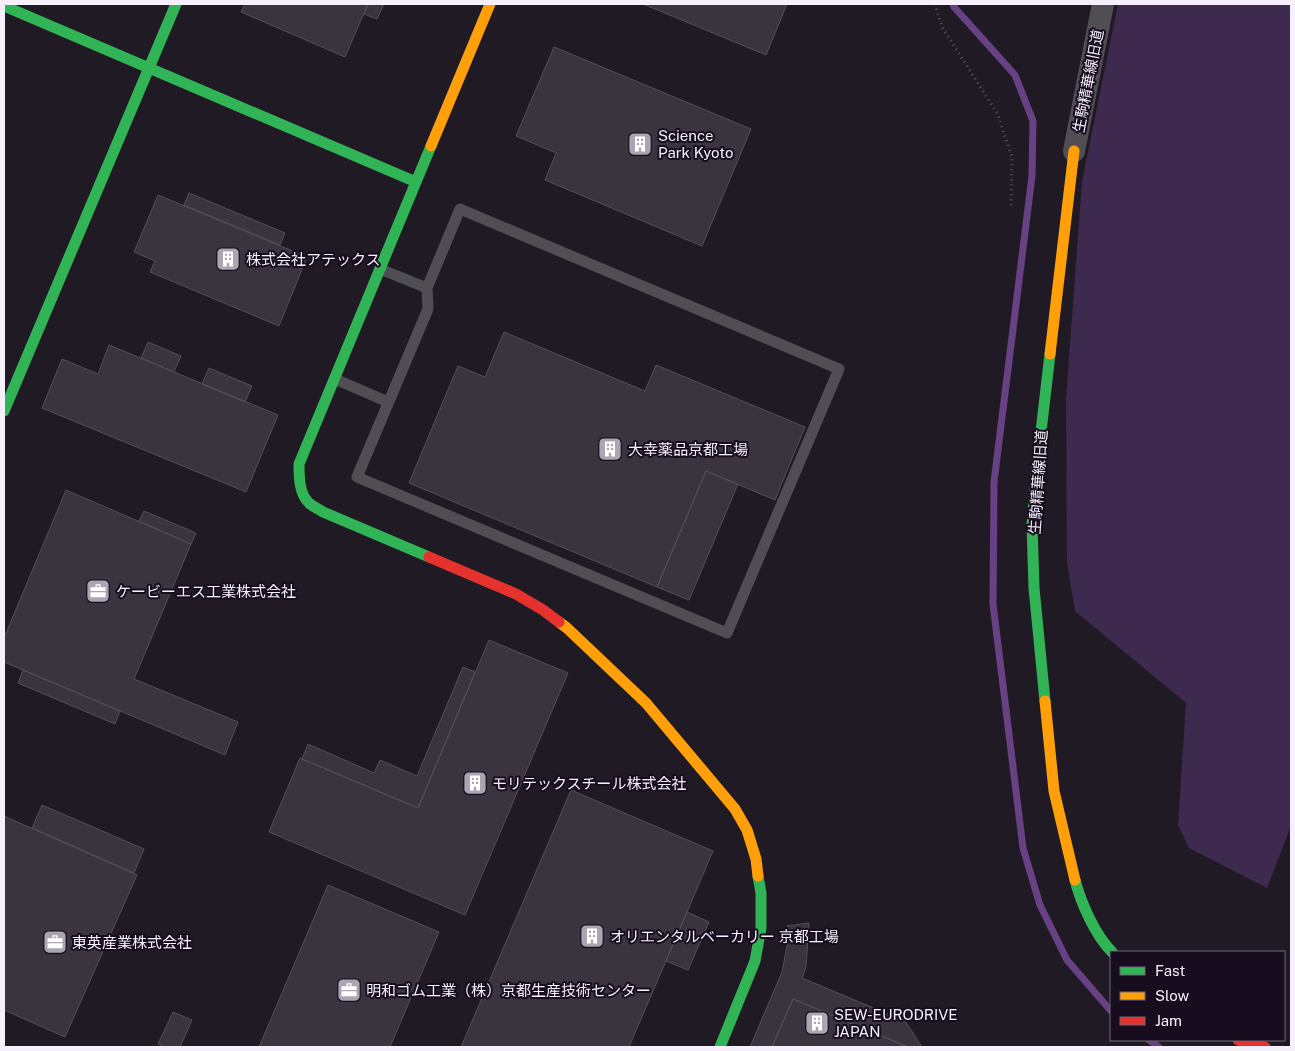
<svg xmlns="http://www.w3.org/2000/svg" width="1295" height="1051" viewBox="0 0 1295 1051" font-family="'Public Sans','Noto Sans JP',sans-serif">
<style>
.green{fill:#3f2a4f}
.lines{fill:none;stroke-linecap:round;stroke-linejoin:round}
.stream{stroke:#684185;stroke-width:7}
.building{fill:#39343e;stroke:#544e58}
.path{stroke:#58565b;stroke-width:3;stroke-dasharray:1 4;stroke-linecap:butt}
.lane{stroke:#504e53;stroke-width:11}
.street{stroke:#504e53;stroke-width:22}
.fast{stroke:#30b455;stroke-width:11}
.slow{stroke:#ff9f0a;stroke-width:11}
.jam{stroke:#e5322d;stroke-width:11}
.labels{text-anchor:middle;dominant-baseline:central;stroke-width:4;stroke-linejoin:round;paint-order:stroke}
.street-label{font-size:15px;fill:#f6effc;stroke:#170d1f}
.poi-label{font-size:15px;fill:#f6effc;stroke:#170d1f;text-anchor:start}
</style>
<rect width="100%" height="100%" fill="#201a25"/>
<path class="green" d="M1118,4H1291V826L1267,888L1189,848L1178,825L1186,703L1075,611L1067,563L1066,399L1082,182Z"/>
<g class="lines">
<path class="stream" d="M953,4L954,7L1015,75L1033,121L1032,176L994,482L993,604L1023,848L1040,905L1067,960L1111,1011
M1149,1040L1159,1047"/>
</g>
<path class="building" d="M245,4H368L345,57L241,12Z
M368,4H384L377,19L364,14Z
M643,4H787L766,55Z
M554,47L751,129L702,246L545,180L556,153L516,136Z
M189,193L285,233L280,245L184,205Z
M158,195L307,257L279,326L150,272L155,261L134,252Z
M504,332L645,391L656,365L805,427L775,500L706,471L657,587L409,483L458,366L485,377Z
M148,342L181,356L174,372L141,358Z
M109,345L278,415L246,492L42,408L62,359L98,374Z
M209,368L252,386L245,402L202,384Z
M706,471L738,484L689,600L657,587Z
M66,490L191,544L134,679L238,722L225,755L4,662V638Z
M144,511L196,533L191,544L139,521Z
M489,640L568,673L465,915L269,832L300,758L418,808Z
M463,667L475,672L418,808L302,759L308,744L374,773L380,760L417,776Z
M23,670L120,711L115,724L18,683Z
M571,790L713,851L687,912L629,1047H461Z
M42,805L144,849L134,873L32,828Z
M4,816L137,875L65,1037L4,1010Z
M328,885L439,932L390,1047H259Z
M687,912L709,922L688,970L666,961Z
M809,923L806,967L802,978L905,1021L922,1047H908L793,999L772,1047H750L782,972L787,946V926Z
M793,999L908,1047H772Z
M173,1012L192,1020L180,1047H165L158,1044Z"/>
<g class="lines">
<path class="path" d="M935,4L942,27L997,113L1012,157L1011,206"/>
<path class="lane" d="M380,269L427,288L460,209L839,369L727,633L357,477L428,309L427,288
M335,379L388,402"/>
<path class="street" d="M1074,151L1103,4"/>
<path class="fast" d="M4,6L416,182L431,146
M416,182L299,464C299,476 299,494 309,503C313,507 319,509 323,512L429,557
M4,411L176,4
M1045,701L1034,588L1032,525L1037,466L1050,354
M1075,880C1081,903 1095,935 1112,952
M720,1047L755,961L761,928V893L758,876"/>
<path class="slow" d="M431,146L490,4
M1050,354L1074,151
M559,622L567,628L646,703L735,809L747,830L756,859L758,876
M1045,701L1054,791L1075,880"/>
<path class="jam" d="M429,557L516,594L543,610L559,622
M1238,1040L1265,1047"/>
</g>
<defs>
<g id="building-square" transform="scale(1.25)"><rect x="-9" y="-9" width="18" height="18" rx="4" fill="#aba4b1" stroke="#170d1f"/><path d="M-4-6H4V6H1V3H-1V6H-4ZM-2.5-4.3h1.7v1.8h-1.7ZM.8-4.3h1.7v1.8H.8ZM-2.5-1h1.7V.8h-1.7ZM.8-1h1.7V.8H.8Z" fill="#fff"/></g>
<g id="office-square" transform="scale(1.25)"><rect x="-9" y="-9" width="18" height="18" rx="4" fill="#aba4b1" stroke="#170d1f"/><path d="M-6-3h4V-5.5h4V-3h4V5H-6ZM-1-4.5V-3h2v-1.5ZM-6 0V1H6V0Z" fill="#fff"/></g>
</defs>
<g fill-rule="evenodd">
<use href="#building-square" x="640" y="144"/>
<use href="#building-square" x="228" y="259"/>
<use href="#building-square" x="610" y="449"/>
<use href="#office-square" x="98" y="591"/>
<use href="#building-square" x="475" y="783"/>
<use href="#building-square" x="592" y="936"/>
<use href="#office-square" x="55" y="942"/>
<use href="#office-square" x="349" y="990"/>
<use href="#building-square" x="817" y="1023"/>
</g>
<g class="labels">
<g class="street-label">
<text transform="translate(1088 81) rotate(-79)">生駒精華線旧道</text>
<text transform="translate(1038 482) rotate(-86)">生駒精華線旧道</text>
</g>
<g class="poi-label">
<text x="658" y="135">Science<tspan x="658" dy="17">Park Kyoto</tspan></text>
<text x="246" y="259">株式会社アテックス</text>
<text x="628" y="449">大幸薬品京都工場</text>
<text x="116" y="591">ケービーエス工業株式会社</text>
<text x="492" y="783">モリテックスチール株式会社</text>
<text x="610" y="936">オリエンタルベーカリー 京都工場</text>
<text x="72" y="942">東英産業株式会社</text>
<text x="366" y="990">明和ゴム工業（株）京都生産技術センター</text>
<text x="834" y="1014">SEW-EURODRIVE<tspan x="834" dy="17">JAPAN</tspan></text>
</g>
</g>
<rect width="1295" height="1051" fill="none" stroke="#f6effc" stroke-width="10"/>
<rect x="1110" y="951" width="175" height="90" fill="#170d1f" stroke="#706777"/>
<rect x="1120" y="967" width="25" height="8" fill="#30b455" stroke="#706777"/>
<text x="1155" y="976" font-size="15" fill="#f6effc">Fast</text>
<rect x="1120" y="992" width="25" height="8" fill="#ff9f0a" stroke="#706777"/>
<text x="1155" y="1001" font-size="15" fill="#f6effc">Slow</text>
<rect x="1120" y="1017" width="25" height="8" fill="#e5322d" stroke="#706777"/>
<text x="1155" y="1026" font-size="15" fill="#f6effc">Jam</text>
</svg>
